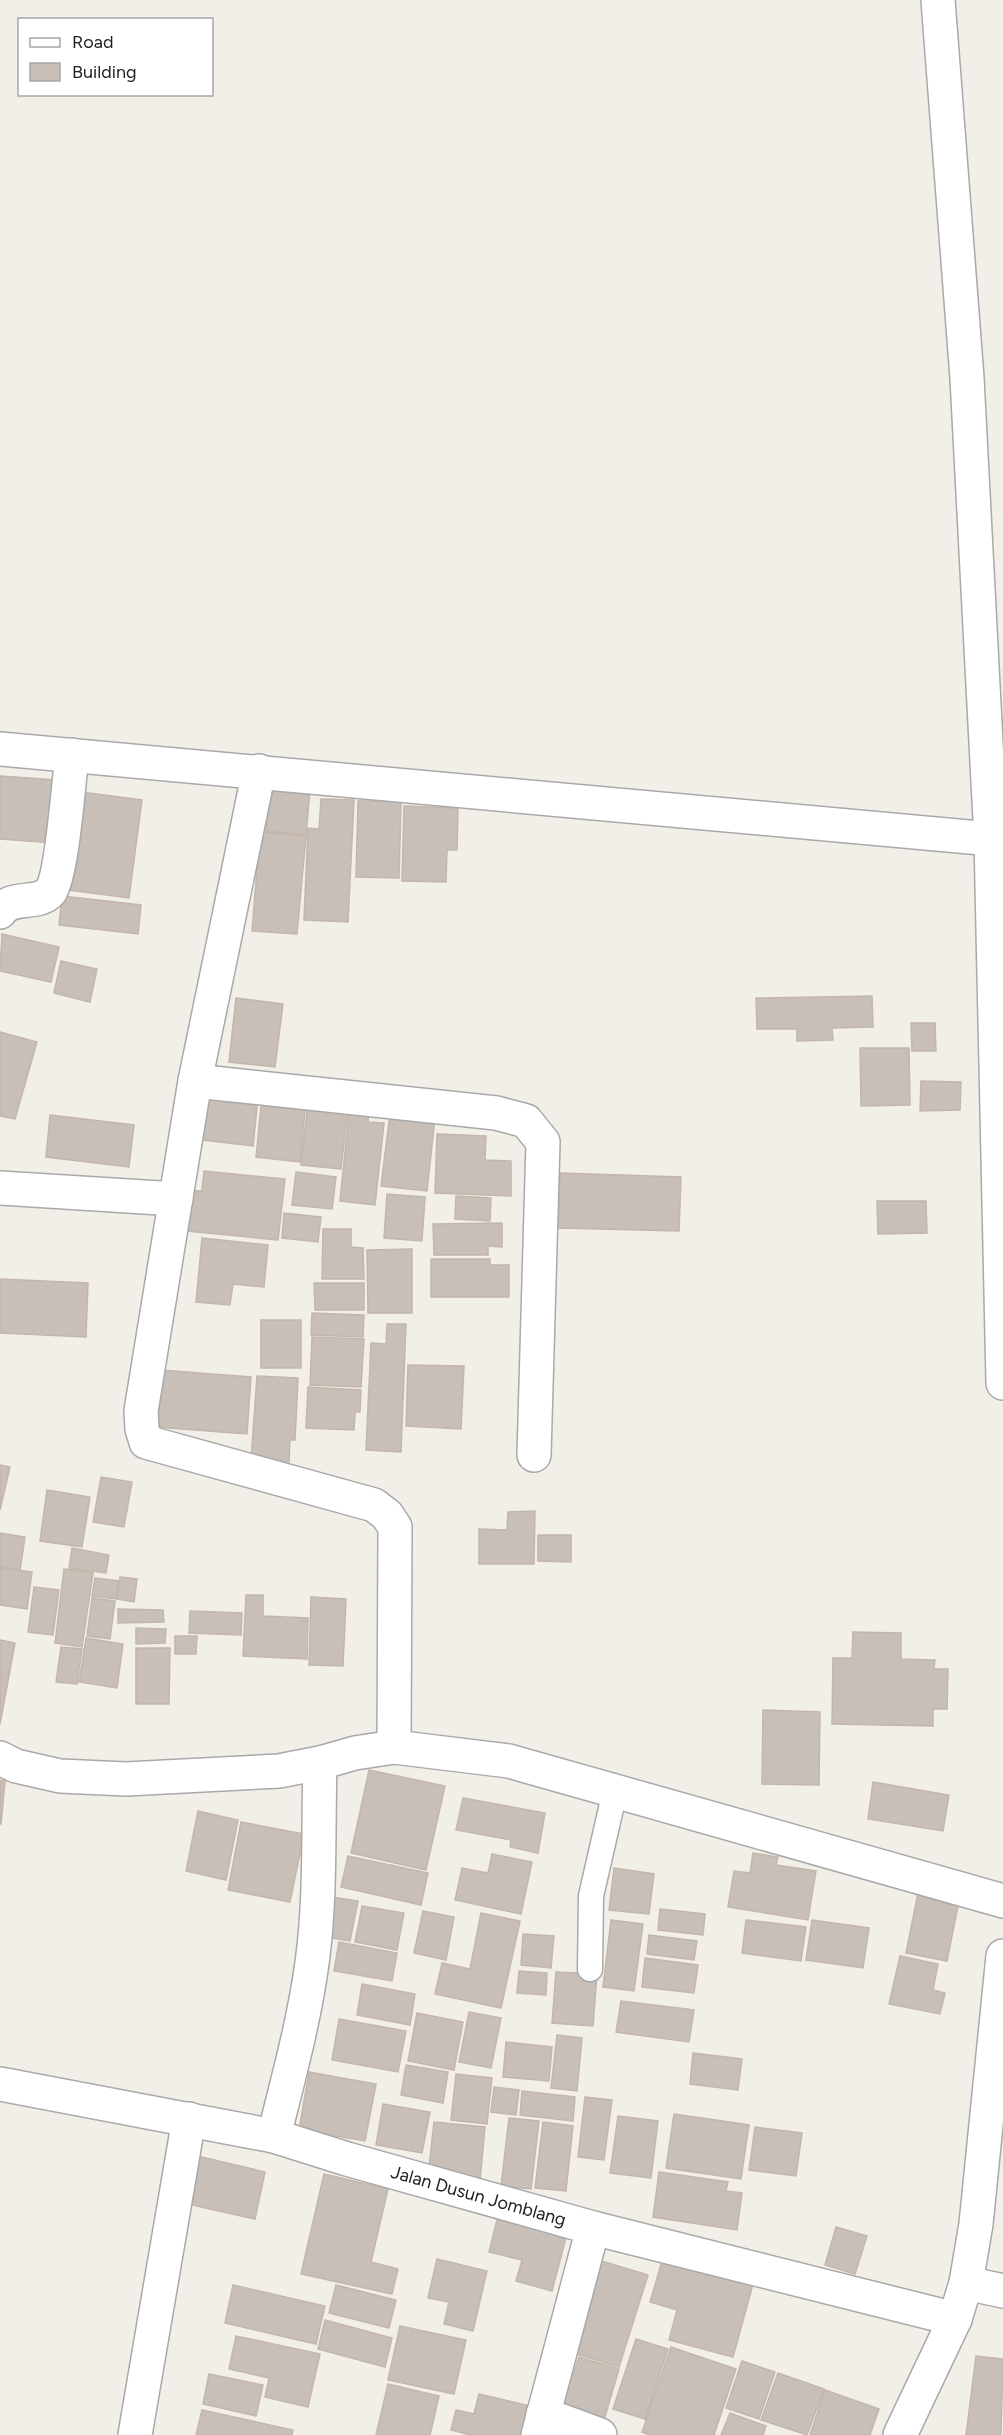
<svg xmlns="http://www.w3.org/2000/svg" width="1003" height="2435" viewBox="0 0 1003 2435" font-family="Figtree,sans-serif">
<style>
.building{fill:#c7bfb8;stroke:#c4b6ab;stroke-width:1.5}
.lines{fill:none;stroke-linecap:round;stroke-linejoin:round}
.service-casing{stroke:#a9a9a9;stroke-width:27}
.minor-casing{stroke:#a9a9a9;stroke-width:36}
.tertiary-casing{stroke:#a9a9a9;stroke-width:36}
.service{stroke:#fff;stroke-width:24}
.minor{stroke:#fff;stroke-width:33}
.tertiary{stroke:#fff;stroke-width:33}
.labels{text-anchor:middle;dominant-baseline:central;stroke-width:4.5;stroke-linejoin:round;paint-order:stroke}
.street-label{font-size:18px;fill:#222;stroke:#fff}
</style>
<rect width="100%" height="100%" fill="#f2efe9"/>
<path class="building" d="M0,776L58,780L54,843L0,839Z
M270,787L310,790L306,835L266,831Z
M73,791L142,800L129,898L61,889Z
M321,799L354,800L348,922L304,920L308,828L319,829Z
M358,801H401L399,878L356,877Z
M404,806L458,808L457,850H447L446,882L402,881Z
M260,832L306,836L297,934L252,931Z
M62,896L141,905L138,934L59,925Z
M2,934L59,947L51,982L0,971Z
M61,961L97,969L90,1002L54,993Z
M872,996L873,1027L832,1028L833,1040L797,1041V1029H757L756,998Z
M236,998L283,1004L275,1067L229,1062Z
M911,1023H935L936,1051H912Z
M0,1032L37,1042L15,1119L0,1116Z
M860,1048H909L910,1105L861,1106Z
M921,1081L961,1082L960,1110L920,1111Z
M199,1090L258,1097L253,1146L194,1139Z
M262,1097L306,1101L300,1162L256,1157Z
M308,1103L348,1107L341,1169L301,1165Z
M350,1103L370,1105L368,1122L384,1123L375,1205L340,1201Z
M390,1113L435,1118L427,1191L381,1186Z
M50,1115L134,1125L129,1167L46,1157Z
M437,1134L486,1136L485,1160L511,1161V1196L435,1193Z
M204,1171L285,1179L278,1240L177,1230L181,1190L202,1191Z
M296,1172L336,1177L332,1209L292,1205Z
M560,1173L681,1177L679,1231L558,1228Z
M387,1194L425,1197L422,1241L384,1238Z
M456,1196L491,1198L490,1221L455,1219Z
M877,1201H926L927,1233L878,1234Z
M284,1213L321,1217L318,1242L282,1238Z
M502,1223V1247L488,1246V1255H434L433,1224Z
M323,1229H351V1247L363,1248L364,1279H322Z
M202,1238L268,1245L264,1287L233,1284L230,1305L196,1302Z
M412,1249V1313H368L367,1250Z
M431,1259H490V1265H509V1297H431Z
M0,1279L88,1283L86,1337L0,1333Z
M314,1283H364V1310H315Z
M312,1313L364,1315L363,1337L311,1335Z
M261,1320H301V1368H261Z
M387,1324H406L401,1452L366,1450L371,1343L386,1344Z
M312,1337L364,1339L361,1387L310,1385Z
M408,1365L464,1366L461,1429L406,1426Z
M161,1370L251,1377L247,1434L156,1427Z
M257,1376L298,1378L295,1440H290L289,1462L251,1460Z
M308,1387L361,1390L360,1412H355L354,1430L306,1428Z
M0,1465L10,1467L0,1510Z
M101,1477L132,1482L124,1527L93,1522Z
M47,1490L90,1497L82,1547L40,1541Z
M535,1511L534,1564H479V1529L507,1530L508,1512Z
M0,1533L25,1537L20,1570L0,1567Z
M538,1535H571V1562L538,1561Z
M72,1548L109,1555L106,1573L69,1568Z
M0,1568L32,1572L27,1609L0,1605Z
M64,1569L93,1573L82,1647L55,1643Z
M120,1577L137,1579L134,1602L117,1599Z
M95,1578L118,1581L116,1599L92,1596Z
M34,1587L59,1590L53,1635L28,1632Z
M246,1595H263V1616L308,1618L307,1659L243,1656Z
M311,1597L346,1599L343,1666L309,1665Z
M92,1598L115,1601L110,1639L87,1636Z
M118,1609L163,1610L164,1622L118,1623Z
M190,1611L242,1613L241,1635L189,1633Z
M136,1628L166,1629L165,1643L136,1644Z
M853,1632L901,1633V1659L935,1660L934,1669H948L947,1709H933V1726L832,1724L833,1658H852Z
M175,1636H197L196,1654H175Z
M86,1638L123,1644L117,1688L79,1682Z
M0,1640L15,1643L0,1724Z
M61,1647L82,1649L77,1684L56,1682Z
M136,1648H170L169,1704H136Z
M763,1710L820,1712L819,1785L762,1784Z
M369,1770L445,1786L426,1870L351,1853Z
M0,1780L5,1781L1,1824H0Z
M873,1782L949,1795L943,1831L868,1819Z
M463,1798L545,1813L538,1853L510,1847L511,1840L456,1830Z
M198,1811L238,1820L226,1880L186,1871Z
M241,1822L304,1834L290,1902L228,1890Z
M753,1853L778,1857L776,1865L816,1871L808,1920L728,1907L734,1871L750,1873Z
M492,1854L532,1862L521,1914L455,1900L462,1868L488,1873Z
M348,1856L428,1873L421,1905L341,1887Z
M614,1868L654,1874L649,1914L609,1910Z
M919,1888L960,1896L947,1961L906,1953Z
M332,1897L358,1901L350,1941L325,1937Z
M362,1906L404,1913L397,1950L355,1942Z
M660,1909L705,1914L703,1935L658,1930Z
M423,1911L454,1917L446,1960L414,1953Z
M481,1913L520,1921L501,2008L435,1994L442,1963L470,1969Z
M611,1920L643,1924L634,1991L603,1987Z
M746,1920L806,1927L801,1961L742,1953Z
M812,1920L869,1928L863,1968L806,1960Z
M523,1934L554,1936L551,1968L521,1965Z
M649,1935L697,1941L694,1960L647,1954Z
M339,1942L397,1953L392,1981L334,1971Z
M900,1956L938,1964L933,1990L945,1993L940,2014L889,2004Z
M645,1958L698,1965L694,1993L642,1987Z
M519,1971L547,1973L546,1995L517,1993Z
M556,1972L597,1974L593,2026L552,2023Z
M362,1984L415,1994L410,2025L357,2015Z
M621,2001L694,2010L689,2042L616,2032Z
M469,2012L501,2018L491,2068L459,2062Z
M417,2013L463,2022L454,2070L408,2061Z
M339,2019L406,2031L398,2072L332,2060Z
M557,2035L582,2038L577,2091L551,2088Z
M506,2042L552,2047L549,2081L503,2077Z
M693,2053L742,2059L738,2090L690,2084Z
M406,2065L448,2072L443,2103L401,2095Z
M309,2072L376,2084L365,2141L299,2130Z
M456,2074L492,2078L487,2124L451,2120Z
M494,2087L519,2090L516,2115L491,2112Z
M522,2091L575,2097L573,2121L520,2115Z
M585,2097L612,2100L604,2160L578,2157Z
M383,2104L430,2112L422,2153L376,2145Z
M674,2114L749,2125L741,2179L666,2168Z
M618,2116L658,2121L651,2178L610,2173Z
M509,2118L539,2121L531,2189L501,2186Z
M434,2122L485,2127L480,2181L428,2176Z
M543,2122L573,2126L566,2191L535,2188Z
M755,2127L802,2133L796,2176L749,2170Z
M193,2155L265,2172L255,2219L183,2203Z
M659,2172L728,2182L726,2191L742,2193L737,2230L653,2217Z
M324,2174L388,2189L371,2262L398,2269L392,2294L301,2274Z
M499,2212L568,2230L552,2291L516,2281L522,2260L489,2252Z
M836,2227L867,2236L855,2274L825,2265Z
M665,2251L755,2277L733,2357L669,2340L677,2310L650,2302Z
M437,2259L487,2271L473,2331L444,2324L449,2302L428,2298Z
M598,2260L648,2275L619,2367L570,2352Z
M233,2285L325,2306L316,2344L225,2323Z
M336,2285L396,2300L389,2328L329,2313Z
M325,2320L392,2338L385,2367L318,2349Z
M400,2326L466,2340L454,2394L388,2380Z
M236,2336L320,2354L308,2407L265,2397L269,2378L229,2369Z
M636,2339L668,2349L645,2419L613,2409Z
M671,2347L736,2369L714,2435H650L642,2432Z
M976,2356L1003,2359L1001,2435H966Z
M579,2357L619,2369L604,2420L547,2402L558,2370L573,2374Z
M742,2361L775,2372L759,2419L726,2408Z
M778,2373L824,2389L807,2435L761,2420Z
M209,2374L263,2385L256,2416L203,2404Z
M388,2384L439,2396L430,2435H376Z
M825,2390L879,2409L870,2435H810Z
M479,2394L534,2407L528,2435H470L451,2430L456,2410L474,2414Z
M202,2410L293,2430L292,2435H196Z
M730,2413L766,2426L763,2435H721Z"/>
<g class="lines">
<g class="service-casing">
<path id="service" d="M590,1969L591,1896L615,1791"/>
</g>
<g class="minor-casing">
<g id="minor">
<path d="M0,749L1003,840"/>
<path d="M259,771L195,1081L141,1411L142,1429L146,1442L374,1505L387,1515L395,1527L394,1747"/>
<path d="M0,912C11,894 37,906 50,892C62,877 69,779 72,755"/>
<path d="M195,1081L496,1113L526,1121L543,1142L534,1455"/>
<path d="M0,1188L176,1199"/>
<path d="M0,1758L16,1766L60,1776L126,1779L279,1771L320,1763L355,1753L394,1747L509,1761L1003,1901"/>
<path id="s1" d="M0,2084L274,2136L347,2159L593,2228L955,2319"/>
<path d="M274,2136C288,2079 304,2022 312,1963C321,1898 318,1829 320,1763"/>
<path d="M966,2283L1003,2291"/>
<path d="M543,2414L600,2435"/>
<path d="M135,2435L189,2119"/>
<path d="M538,2435L593,2228"/>
</g>
</g>
<g class="tertiary-casing">
<path id="tertiary" d="M938,0L967,378L991,839L1003,1383
M900,2435L955,2319L966,2283L976,2224L1003,1956"/>
</g>
<use href="#service" class="service"/>
<use href="#minor" class="minor"/>
<use href="#tertiary" class="tertiary"/>
</g>
<g class="labels">
<g class="street-label">
<text stroke="none"><textPath href="#s1" startOffset="492">Jalan Dusun Jomblang</textPath></text>
</g>
</g>
<rect x="18" y="18" width="195" height="78" fill="#ffffff" stroke="#a7a7a7" stroke-width="1.5"/>
<rect x="30" y="38" width="30" height="9" fill="#ffffff" stroke="#a7a7a7" stroke-width="1.5"/>
<text x="72" y="48" font-size="18" fill="#222222">Road</text>
<rect x="30" y="63" width="30" height="18" fill="#c7bfb8" stroke="#a7a7a7" stroke-width="1.5"/>
<text x="72" y="78" font-size="18" fill="#222222">Building</text>
</svg>
